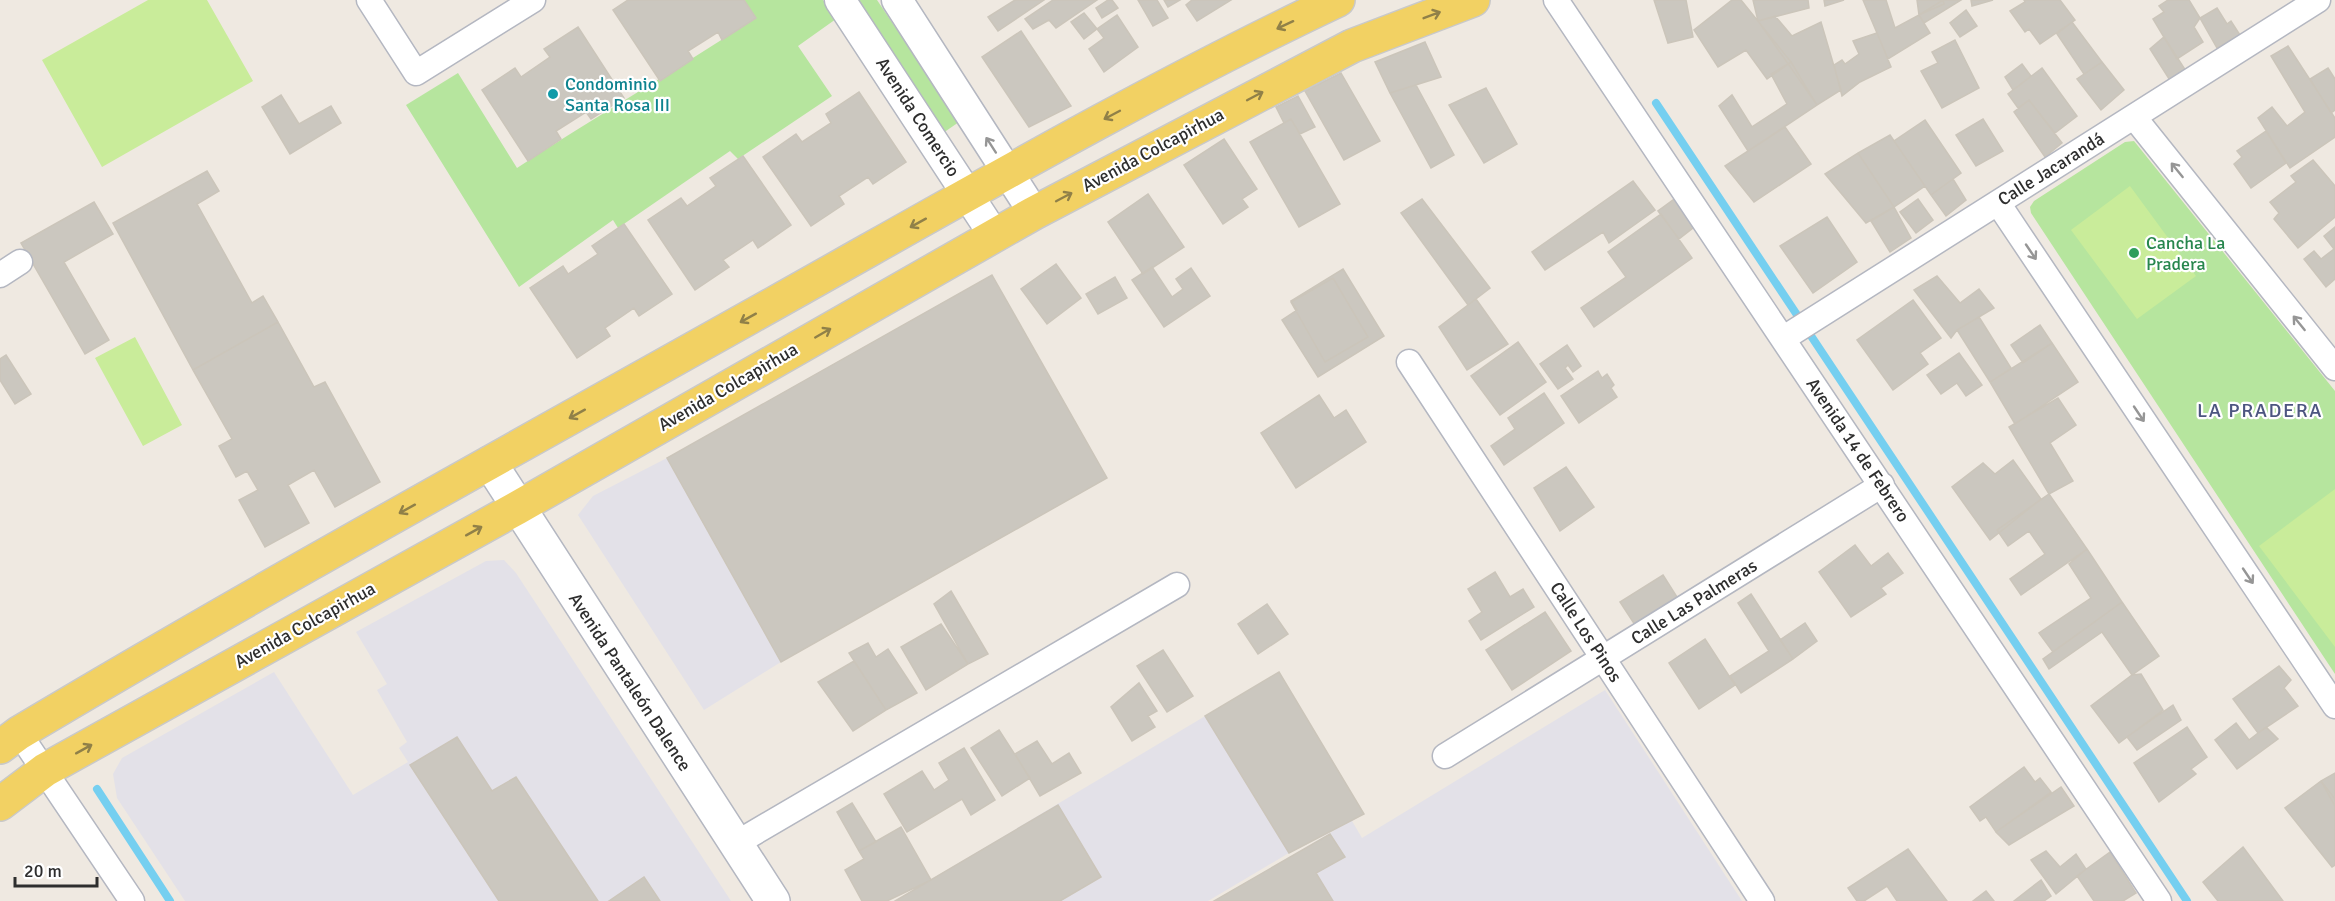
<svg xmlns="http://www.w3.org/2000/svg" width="2335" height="901" viewBox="0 0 2335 901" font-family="Signika,sans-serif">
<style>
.industrial{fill:#e3e1e8}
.green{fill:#b6e59e}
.pitch{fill:#c9ec9a}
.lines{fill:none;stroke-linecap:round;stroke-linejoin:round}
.stream{stroke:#75cff0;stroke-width:8}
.building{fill:#cbc7bf;stroke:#cbc5ba;stroke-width:1.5}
.minor-casing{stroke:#b4b7c1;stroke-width:27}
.tertiary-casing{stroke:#b4b7c1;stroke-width:33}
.secondary-casing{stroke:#b4b7c1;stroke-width:36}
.primary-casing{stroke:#c9c9c9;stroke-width:36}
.minor{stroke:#fff;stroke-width:24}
.tertiary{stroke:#fff;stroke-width:30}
.secondary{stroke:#fff;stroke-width:33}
.primary{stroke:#f2d163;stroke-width:33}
.oneway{stroke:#908048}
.oneway2{stroke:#969696}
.culture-dot{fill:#0f9aa8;stroke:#fff;stroke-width:2}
.leisure-dot{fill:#2e9e5b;stroke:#fff;stroke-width:2}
.labels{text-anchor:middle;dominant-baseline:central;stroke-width:4.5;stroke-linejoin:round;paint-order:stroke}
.culture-label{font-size:18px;fill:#0d838f;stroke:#fff;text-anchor:start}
.street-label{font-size:18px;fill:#2e2e2e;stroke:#fff}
.leisure-label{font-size:18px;fill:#27864d;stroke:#fff;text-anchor:start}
.neighbourhood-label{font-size:20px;letter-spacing:1.5px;fill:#4d5680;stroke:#fff}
</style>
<rect width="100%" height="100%" fill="#efe9e1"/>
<path class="industrial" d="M992,275L1107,478L781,662L704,710L578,515L593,496L667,458Z
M504,560L516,573L731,901H185L117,798L113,774L122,758L274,672L353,795L408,762L399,748L407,742L377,690L387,684L356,632L486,561Z
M1279,672L1364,814L1352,821L1362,838L1605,690L1742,901H1214L1337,829L1289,853L1208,901H895Z"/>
<path class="green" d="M744,0H823L836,19L798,46L832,96L738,159L730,151L618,228L613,220L519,287L406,105L458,73L517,168C596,116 677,70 755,18Z
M853,0H877L959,122L943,133Z
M2134,141L2335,391V674L2031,213L2030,207L2034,201L2125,142Z"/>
<path class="pitch" d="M148,0H207L253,81L102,167L42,60Z
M2130,186L2196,276L2137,319L2071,230Z
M135,337L182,425L143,446L95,358Z
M2335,489V647L2259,546Z"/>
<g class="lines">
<path class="stream" d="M1656,103L2187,901
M97,789L170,901"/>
</g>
<path class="building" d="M628,0H744L756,18L722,40L718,32L688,51L693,59L660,81L613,10Z
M1015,0H1044L998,31L988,17Z
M1053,0H1097L1056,28L1049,20L1033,29L1025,19Z
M1108,0H1112L1118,8L1102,18L1096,8Z
M1138,0H1157L1168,18L1153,26Z
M1164,0H1180L1168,7Z
M1192,0H1231L1197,21L1186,5Z
M1654,0H1686L1693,37L1668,43Z
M1732,0H1741L1791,62L1767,79L1746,50L1718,67L1694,30Z
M1753,0H1808L1809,8L1758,21Z
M1824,0H1844L1825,6Z
M1863,0H1886L1895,28L1919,15L1930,33L1888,59Z
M1917,0H1943L1944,4L1919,15Z
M1943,0H1961L1924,23L1919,15Z
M1971,0H1993L1972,6Z
M2024,0H2060L2075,20L2040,44L2029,29L2025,32L2010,11L2025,2Z
M2168,0H2189L2200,18L2194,27L2203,42L2177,59L2153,19L2164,12L2159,6Z
M2217,8L2227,24L2231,21L2240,35L2217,48L2200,18Z
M1966,10L1977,26L1960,37L1950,23Z
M1084,13L1097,29L1084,39L1071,22Z
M1117,15L1138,47L1104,72L1089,49L1104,38L1097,29Z
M1775,16L1792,36L1821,22L1841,90L1817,105L1758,21Z
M2072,22L2102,62L2084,74L2057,34Z
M578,27L624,98L591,119L586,112L556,131L561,139L528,161L482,90L515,68L521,77L550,57L544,49Z
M1021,31L1071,106L1029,127L982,57Z
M1877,33L1891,67L1860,82L1842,96L1834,65L1842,60L1845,64L1859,54L1853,41Z
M2164,37L2186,71L2171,82L2150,49Z
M1955,40L1979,88L1942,108L1921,71L1938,63L1932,52Z
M1425,42L1441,77L1390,93L1375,62Z
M2288,46L2335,118V137L2290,168L2258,118L2272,107L2287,126L2305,112L2271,56Z
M1791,62L1817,105L1748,151L1719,106L1732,95L1752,127L1787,104L1771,74Z
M2102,62L2124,90L2101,110L2077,79Z
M2022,64L2031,76L2013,90L2005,77Z
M2042,68L2077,116L2055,133L2029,100L2018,108L2008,94Z
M2328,68L2335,79V110L2331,113L2310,79Z
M1341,73L1380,141L1344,160L1305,91Z
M1416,85L1454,155L1431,168L1390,93Z
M1486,88L1517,144L1484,163L1449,105Z
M859,92L906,162L873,184L868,177L839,196L844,204L811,226L763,157L796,134L802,142L831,123L826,114Z
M281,95L299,124L331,106L341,123L290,154L262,107Z
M1298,96L1315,127L1300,134L1291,119L1284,123L1276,107Z
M2029,100L2062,143L2045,157L2014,112Z
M1291,119L1340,204L1299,227L1250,142Z
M1983,119L2003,151L1976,166L1956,135Z
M1925,120L1961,173L1931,195L1894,141Z
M1785,127L1811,164L1754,202L1725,166Z
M2266,131L2286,163L2251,188L2234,164L2242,157L2237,151Z
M1890,135L1925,186L1894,207L1858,153Z
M1224,139L1257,189L1242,199L1248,207L1223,224L1184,165Z
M1858,153L1894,207L1866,223L1825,174Z
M743,156L791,225L758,248L753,240L723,260L729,267L695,290L648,220L681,198L687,206L716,186L710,178Z
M2313,160L2335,186V217L2298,248L2274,219L2279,213L2270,202L2296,182L2291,176Z
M207,171L219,191L197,204L252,303L263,296L278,322L193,370L113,223Z
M1953,179L1966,200L1946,216L1931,195Z
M1633,181L1655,210L1609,243L1603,232L1545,270L1532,252Z
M1148,194L1184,247L1143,274L1108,222Z
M1677,197L1698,224L1679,239L1658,211Z
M1422,199L1490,288L1468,305L1401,213Z
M1918,199L1933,220L1916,233L1900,212Z
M94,202L113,234L64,262L109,340L85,354L21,243Z
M1894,207L1911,238L1890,252L1871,221Z
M1661,214L1692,258L1594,327L1581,308L1626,277L1608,252Z
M1827,217L1857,262L1813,293L1780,246Z
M624,224L672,294L639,316L634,308L605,328L610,336L577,358L530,288L563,266L568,274L598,254L592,246Z
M2335,227V279L2326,287L2304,259L2314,251L2321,259L2334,249L2324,236Z
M1056,264L1081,298L1047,324L1021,289Z
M1152,267L1172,297L1183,289L1176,279L1191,268L1210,296L1164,327L1132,280Z
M1343,269L1384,336L1318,377L1282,320L1297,310L1291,301Z
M992,275L1107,478L781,662L667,458Z
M1937,276L1960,303L1979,289L1994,308L1957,330L1951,338L1914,290Z
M1115,277L1127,298L1098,314L1086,294Z
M1333,278L1368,337L1325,362L1291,302Z
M1476,299L1508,344L1467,370L1439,327Z
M1913,300L1941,338L1920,353L1928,364L1893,390L1857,340Z
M1979,317L2011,368L1990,382L1957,330Z
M278,322L314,387L325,382L380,482L335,507L314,470L288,485L309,523L265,547L239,500L258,490L247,471L236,477L219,446L232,439L193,370Z
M2040,325L2052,343L2023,363L2011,345Z
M1518,342L1546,382L1500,415L1471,376Z
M2052,343L2078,382L2015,424L1990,382Z
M1567,345L1581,366L1573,372L1568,365L1565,368L1573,379L1558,389L1540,364Z
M1959,353L1982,385L1966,396L1957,383L1941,394L1927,375Z
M6,355L31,394L15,404L0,380V359Z
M1598,371L1602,378L1607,374L1614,385L1611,388L1617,397L1579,423L1561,396Z
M1544,393L1564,423L1504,465L1491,446L1515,429L1508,418Z
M1319,395L1334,418L1346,410L1366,442L1296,488L1261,433Z
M2058,398L2076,425L2050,443L2073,481L2049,494L2009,427Z
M2013,460L2041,499L1990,540L1952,487L1983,463L1995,474Z
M1566,467L1594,507L1560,531L1534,488Z
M2049,494L2087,549L2021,595L2010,579L2045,554L2029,531L2008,546L1997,530Z
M1855,545L1871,566L1888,553L1903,573L1881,588L1886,594L1851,617L1819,572Z
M2087,549L2122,602L2053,652L2039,633L2091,598L2069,564Z
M1495,572L1510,597L1523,589L1534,607L1481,640L1469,621L1482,612L1468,589Z
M1663,575L1677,597L1635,625L1620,602Z
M951,591L988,654L968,664L934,604Z
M1751,594L1793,659L1741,693L1730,676L1769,651L1738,603Z
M2122,602L2159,656L2132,675L2102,632L2049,669L2043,659Z
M1267,604L1288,634L1258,654L1238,624Z
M1545,612L1571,651L1512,690L1486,650Z
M1805,623L1817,641L1793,659L1780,640Z
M941,624L968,664L926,690L901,647Z
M1705,639L1735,685L1699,709L1669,663Z
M868,643L876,657L888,649L917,693L886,710L849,653Z
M1163,650L1193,696L1167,712L1137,666Z
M854,661L886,710L853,731L818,682Z
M2279,666L2291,680L2284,688L2298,706L2258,733L2233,699Z
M1279,672L1364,814L1289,853L1205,716Z
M2141,674L2163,710L2119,743L2091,706L2132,675Z
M1139,683L1157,711L1148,716L1155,727L1132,741L1111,707Z
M2173,705L2181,720L2137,750L2127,737Z
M2236,723L2249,740L2266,727L2278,739L2237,769L2215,740Z
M2187,727L2207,757L2191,769L2196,774L2159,802L2134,763Z
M999,730L1030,778L1002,796L971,748Z
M457,737L492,791L516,777L598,901H499L410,765Z
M1037,741L1052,764L1069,753L1081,773L1040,796L1015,754Z
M964,748L995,800L971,815L962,799L907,832L884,794L922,771L934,790L949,780L939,763Z
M2024,767L2035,782L2040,778L2051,792L1996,832L1986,817L1980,821L1970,807Z
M2335,773V806L2321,781Z
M2321,781L2335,799V865L2332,867L2285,808Z
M2061,787L2074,806L2009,845L1996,832Z
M852,803L876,842L859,851L837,812Z
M1058,805L1101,877L1060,901H895Z
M901,827L931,880L887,901H862L845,870L864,859L859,851Z
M1330,834L1345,857L1316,873L1333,901H1214Z
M2243,847L2283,901H2218L2203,882Z
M1908,849L1947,901H1897L1887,886L1864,901H1857L1848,888Z
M2046,851L2060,867L2076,854L2086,869L2056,894L2031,860Z
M2110,852L2136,893L2123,901H2094L2077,876Z
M644,877L660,901H609Z
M2041,880L2051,896L2044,901H2014Z
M1986,891L1994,901H1973Z"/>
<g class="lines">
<g class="minor-casing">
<path id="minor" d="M369,0L416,73L533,0
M1556,0L2159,901
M2134,117L2335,368
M1998,203L2335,706
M0,275L20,262
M1784,338L2318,0
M1409,362L1762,901
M19,733L132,901
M1445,756L1882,485
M735,844L1177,585"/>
</g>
<g class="tertiary-casing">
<path id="tertiary" d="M840,0L994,235
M897,0L1034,213"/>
</g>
<g class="secondary-casing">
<path id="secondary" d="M490,463L773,901"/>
</g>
<g class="primary-casing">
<path id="primary" d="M0,747L19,733C260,589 506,454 750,317C945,208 1137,95 1338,0
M0,804L45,770L517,508L1034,213L1352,46L1473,0"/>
</g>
<use href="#minor" class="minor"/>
<use href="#tertiary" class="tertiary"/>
<use href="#secondary" class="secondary"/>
<use href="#primary" class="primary"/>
</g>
<defs><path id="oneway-shaft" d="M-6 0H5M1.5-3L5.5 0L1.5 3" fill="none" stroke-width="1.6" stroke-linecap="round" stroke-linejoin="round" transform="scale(1.5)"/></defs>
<g class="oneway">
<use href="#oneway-shaft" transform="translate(1432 15) rotate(-21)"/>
<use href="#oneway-shaft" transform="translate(1285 25) rotate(155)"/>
<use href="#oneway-shaft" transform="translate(1255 96) rotate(-28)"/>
<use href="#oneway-shaft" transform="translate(1112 115) rotate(152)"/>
<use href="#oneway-shaft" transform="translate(1064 197) rotate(-28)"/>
<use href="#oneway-shaft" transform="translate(918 223) rotate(151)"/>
<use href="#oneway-shaft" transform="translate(748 318) rotate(151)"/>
<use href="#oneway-shaft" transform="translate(823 333) rotate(-30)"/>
<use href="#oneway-shaft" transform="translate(577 414) rotate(151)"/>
<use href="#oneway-shaft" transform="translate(407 509) rotate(151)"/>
<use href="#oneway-shaft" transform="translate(474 531) rotate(-29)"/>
<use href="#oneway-shaft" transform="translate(84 749) rotate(-29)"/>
</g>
<g class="oneway2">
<use href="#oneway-shaft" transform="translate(991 145) rotate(-123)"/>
<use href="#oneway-shaft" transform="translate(2177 170) rotate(-129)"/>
<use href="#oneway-shaft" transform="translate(2031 252) rotate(56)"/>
<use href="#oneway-shaft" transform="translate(2299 323) rotate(-129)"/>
<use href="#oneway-shaft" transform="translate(2139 414) rotate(56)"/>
<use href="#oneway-shaft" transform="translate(2248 576) rotate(56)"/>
</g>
<circle class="culture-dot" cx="553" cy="94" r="6"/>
<circle class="leisure-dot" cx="2134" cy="253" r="6"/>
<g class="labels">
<g class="culture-label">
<text x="565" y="84">Condominio<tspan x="565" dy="21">Santa Rosa III</tspan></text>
</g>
<g class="street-label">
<text transform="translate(918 117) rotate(57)">Avenida Comercio</text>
<text transform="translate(1153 150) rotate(-28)">Avenida Colcapirhua</text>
<text transform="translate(2051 169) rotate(-32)">Calle Jacarandá</text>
<text transform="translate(728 387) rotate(-30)">Avenida Colcapirhua</text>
<text transform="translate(1858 450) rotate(56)">Avenida 14 de Febrero</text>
<text transform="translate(1694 602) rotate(-32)">Calle Las Palmeras</text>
<text transform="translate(305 625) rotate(-29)">Avenida Colcapirhua</text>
<text transform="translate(1586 632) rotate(57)">Calle Los Pinos</text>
<text transform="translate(630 682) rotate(57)">Avenida Pantaleón Dalence</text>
</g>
<g class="leisure-label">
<text x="2146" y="243">Cancha La<tspan x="2146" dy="21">Pradera</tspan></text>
</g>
<g class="neighbourhood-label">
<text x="2260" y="410">LA PRADERA</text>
</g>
</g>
<path d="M15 877v9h82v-9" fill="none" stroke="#2e2e2e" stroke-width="3"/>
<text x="24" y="877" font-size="18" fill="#2e2e2e" stroke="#ffffff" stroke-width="4.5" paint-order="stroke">20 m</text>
</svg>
